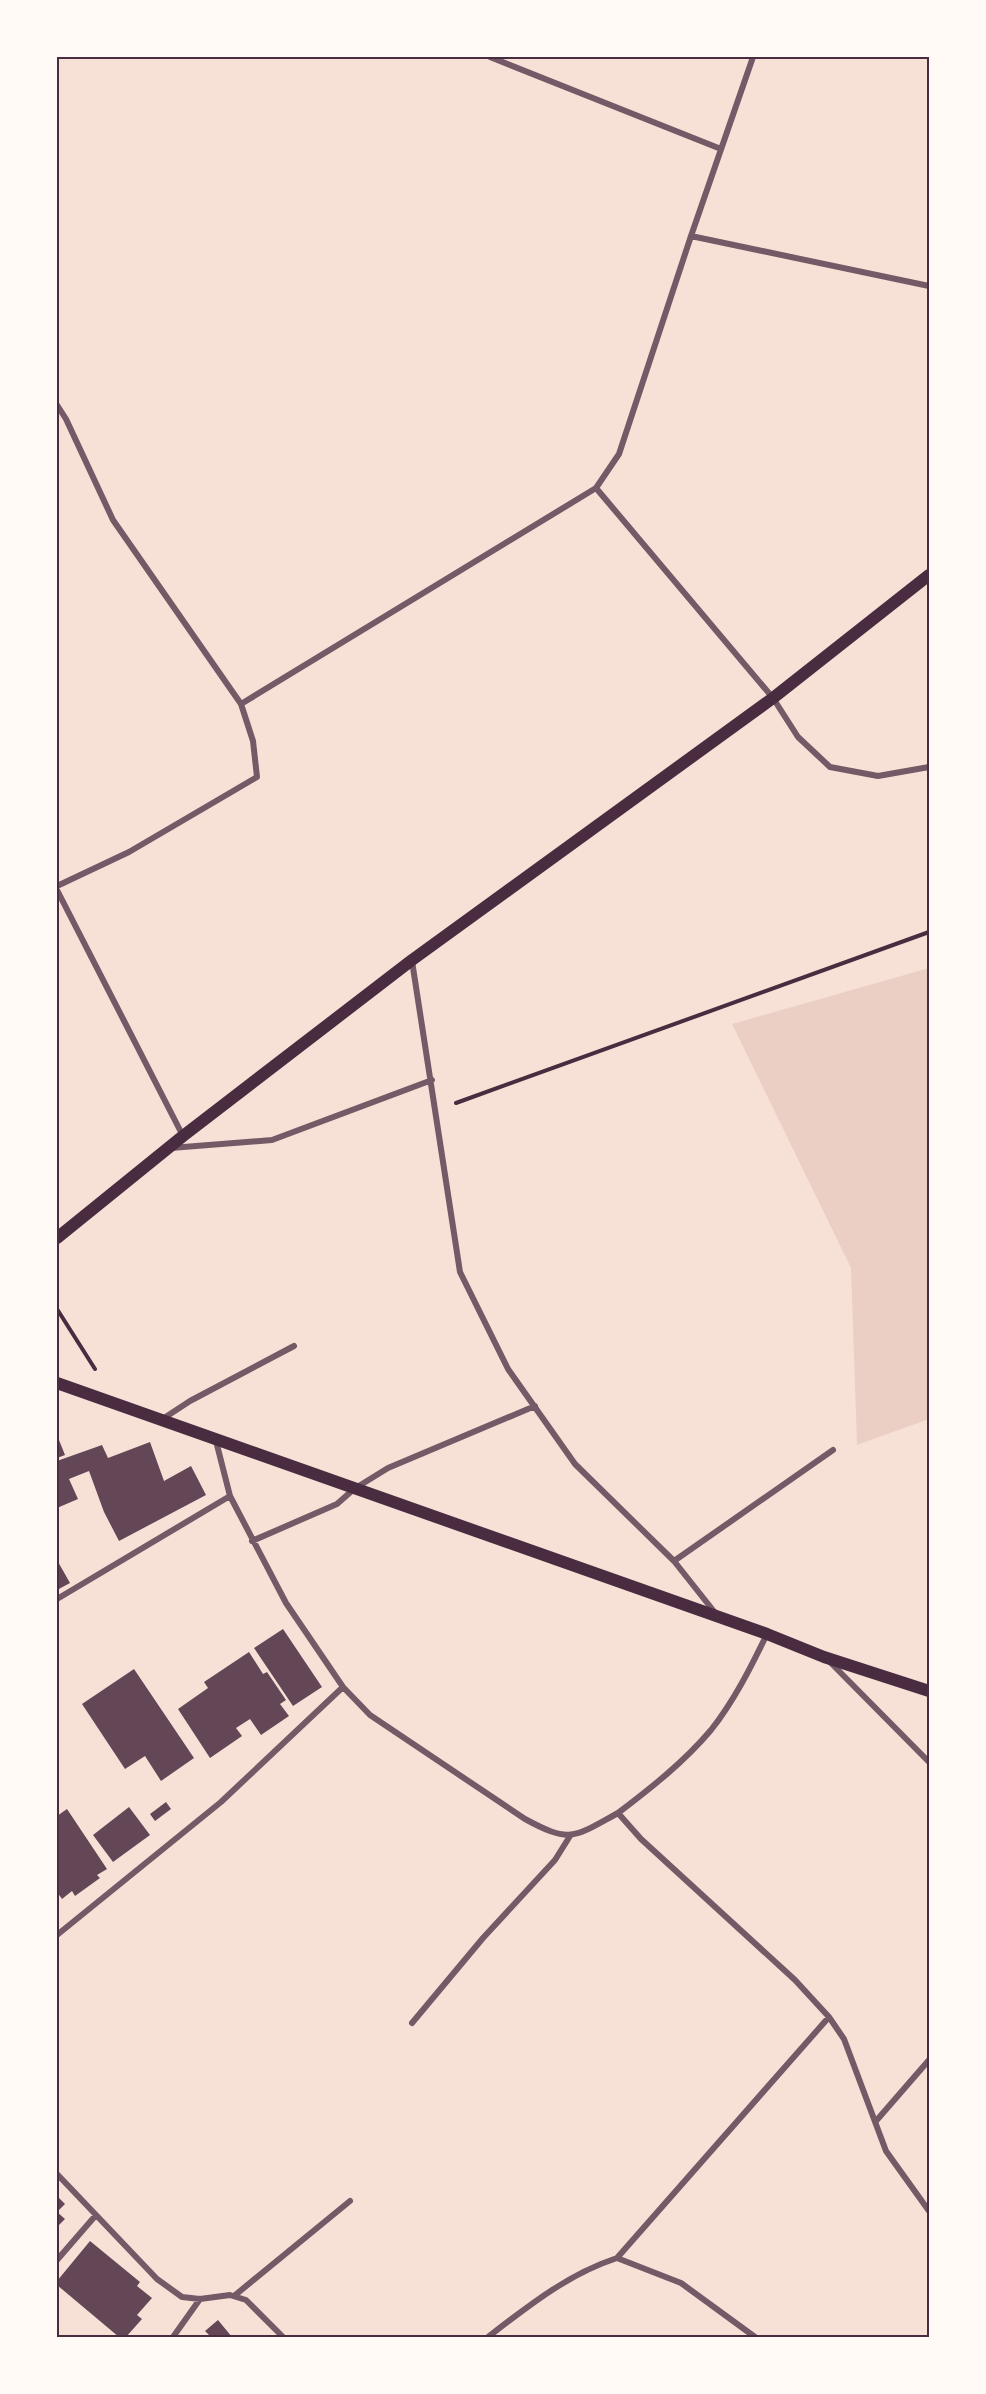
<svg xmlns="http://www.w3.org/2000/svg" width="986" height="2394" viewBox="0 0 986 2394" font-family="'Roboto Condensed',sans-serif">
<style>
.green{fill:#ebcfc5}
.building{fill:#644757}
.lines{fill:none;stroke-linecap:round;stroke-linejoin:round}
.path{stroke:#4a2c40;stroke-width:4}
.minor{stroke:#755966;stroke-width:6}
.secondary{stroke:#4a2c40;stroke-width:12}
.neatline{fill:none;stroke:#4a2c40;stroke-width:2}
</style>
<rect width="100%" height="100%" fill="#f7e1d7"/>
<path class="green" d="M929,968V1419L857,1445L851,1268L732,1024Z"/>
<path class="building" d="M57,1435L65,1455L57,1458Z
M150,1442L164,1481L191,1466L206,1495L119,1541L104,1512L89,1471L69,1479L78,1499L57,1508V1461L102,1445L108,1458Z
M57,1560L70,1583L57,1590Z
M283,1629L322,1687L293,1706L254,1648Z
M249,1652L263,1674L267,1672L286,1700L280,1704L289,1716L261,1735L250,1719L236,1728L242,1736L210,1758L178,1709L208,1688L204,1682Z
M134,1669L194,1758L161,1781L145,1756L125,1769L82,1704Z
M166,1802L171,1809L155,1821L150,1814Z
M129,1807L150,1835L113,1862L93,1835Z
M67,1809L107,1869L97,1875L100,1878L75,1896L72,1891L62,1899L57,1892V1816Z
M57,2196L65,2204L57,2212L65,2219L57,2227Z
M90,2241L140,2282L137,2286L152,2298L137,2315L142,2319L126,2337H119L57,2285V2281Z
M218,2320L232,2337H206L209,2335L205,2331Z"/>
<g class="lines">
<path class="path" d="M456,1103L929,932
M57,1309L95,1369"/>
<path class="minor" d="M490,57L721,149
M753,57L691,236L929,286
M57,405L66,419L113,520L241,704
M596,488L773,698L798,737L830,767L878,776L929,767
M57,886L129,852L257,777L253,741L241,704L596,488L619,454L691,236
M57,890L183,1136
M412,961L460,1272L508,1369L575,1464L674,1561L716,1614
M171,1148L272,1140L432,1080
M161,1420L190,1401L294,1346
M230,1496L286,1603L343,1687L370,1715L525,1819C571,1844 574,1837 618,1813
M252,1541L337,1504L354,1489L388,1468L535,1406
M674,1561L833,1450
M57,1599L230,1496L216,1441
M767,1634C751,1667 734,1701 711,1730C684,1762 651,1788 618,1813L641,1839L795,1980L829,2017L844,2039L886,2151L929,2211
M830,1662L929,1762
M57,1935L221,1802L343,1687
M412,2023L483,1938L555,1860L570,1836
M876,2121L929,2060
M57,2174L157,2279L182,2297L200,2299L230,2295L246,2300L283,2337
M617,2258L829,2017
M57,2260L96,2215
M234,2296L350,2201
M173,2337L200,2299
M488,2337C528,2306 568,2274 617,2258L681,2283L755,2337"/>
<path class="secondary" d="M57,1238L183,1136L412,960L773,698L929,575
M57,1383L767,1634L824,1657L929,1691"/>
</g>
<rect width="986" height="2394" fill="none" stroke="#fffaf5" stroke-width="117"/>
<rect x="58" y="58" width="870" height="2278" class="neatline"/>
</svg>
